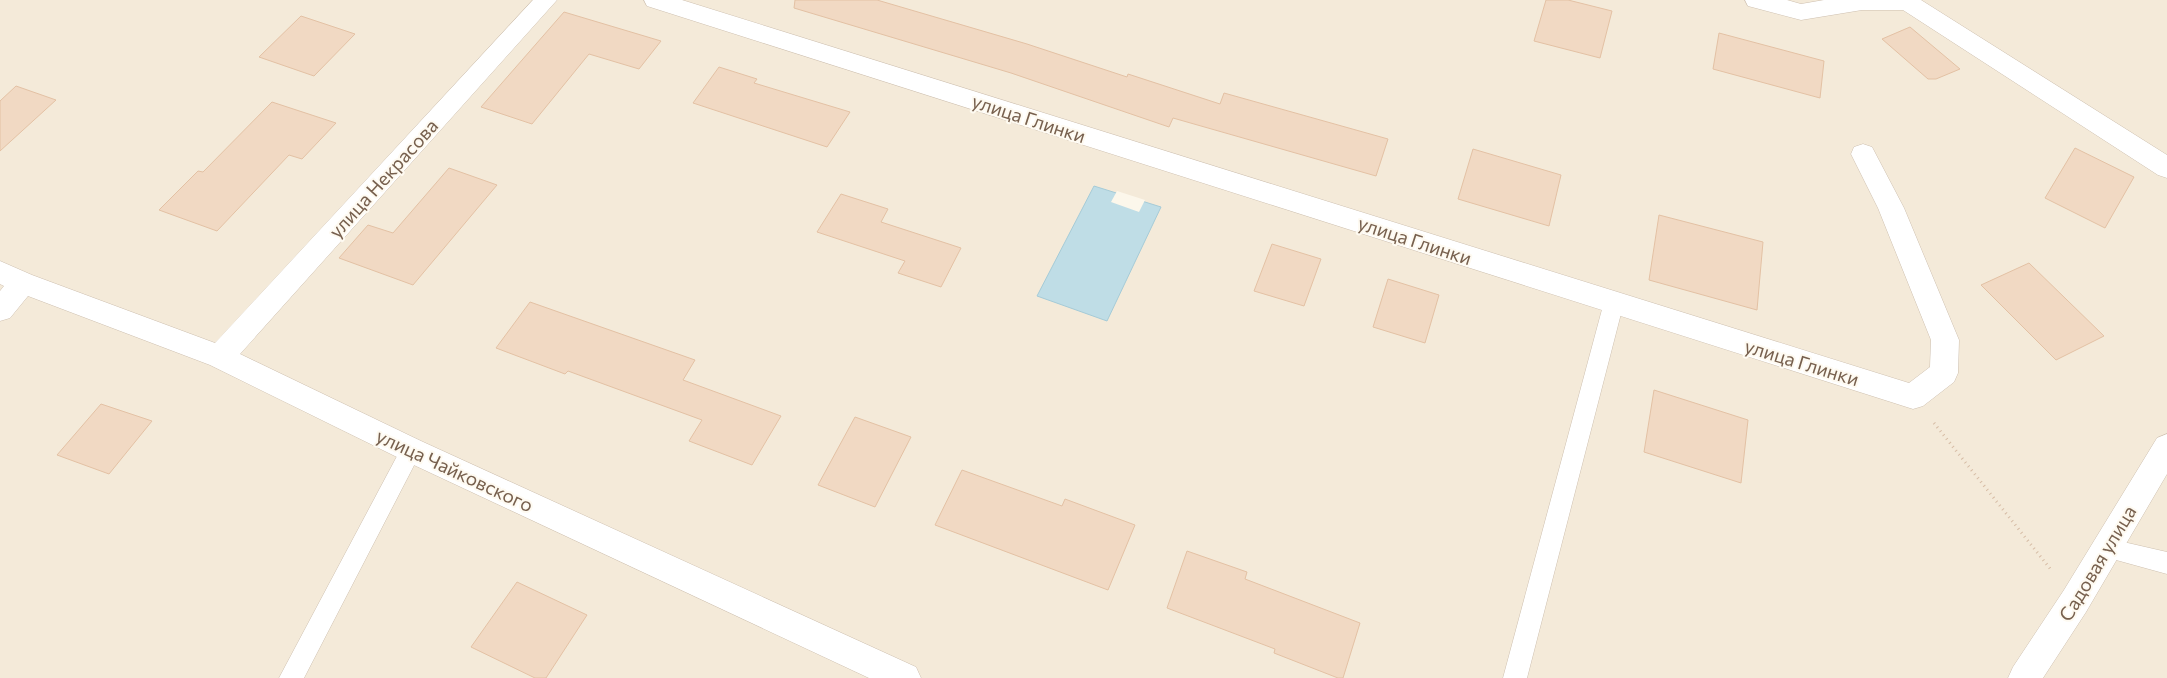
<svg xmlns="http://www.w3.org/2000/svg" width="2167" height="678" viewBox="0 0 2167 678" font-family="Commissioner,sans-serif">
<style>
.residential{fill:#f4ead9}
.water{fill:#bfdde6;stroke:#a5cbd7}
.pier{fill:#fcf7eb}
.building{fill:#f1d9c3;stroke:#e3c1a4}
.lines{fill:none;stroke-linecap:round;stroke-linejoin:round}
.lane-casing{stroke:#cec0b0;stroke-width:1}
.street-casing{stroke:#cec0b0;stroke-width:1}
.path{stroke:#d6bca5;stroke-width:3;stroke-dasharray:1 4;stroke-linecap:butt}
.lane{fill:#fff;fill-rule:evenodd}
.street{fill:#fff;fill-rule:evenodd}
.labels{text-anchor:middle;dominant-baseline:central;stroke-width:4;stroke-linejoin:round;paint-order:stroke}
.street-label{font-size:19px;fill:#77604e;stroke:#fefaf1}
</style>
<rect width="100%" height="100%" fill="#fcf7eb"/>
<path class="residential" d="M0,0H2167V678H0Z"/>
<path class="water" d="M1094,186L1161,207L1107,321L1037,296Z"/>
<path class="pier" d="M1117,191L1145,200L1139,212L1111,202Z"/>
<path class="building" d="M795,0H877L1027,44L1127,77L1128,74L1220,104L1224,93L1388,139L1376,176L1173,118L1169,127L1011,73L794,8Z
M1546,0H1568L1612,11L1600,58L1534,41Z
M564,12L661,41L639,69L589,54L532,124L481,107Z
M301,16L355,34L314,76L259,57Z
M1910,27L1960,69L1936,79H1928L1882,39Z
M1719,33L1824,61L1820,98L1713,69Z
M719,67L757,79L754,83L850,112L827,147L693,103Z
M16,86L56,100L0,151V101Z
M272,102L336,123L302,159L289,155L217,231L159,210L198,171L203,172Z
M2075,148L2134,177L2105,228L2045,198Z
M1473,149L1561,175L1549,226L1458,199Z
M449,168L497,185L413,285L339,258L368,225L393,233Z
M841,194L888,209L881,222L961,248L941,287L898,273L905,261L817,232Z
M1659,215L1763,242L1757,310L1649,280Z
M1272,244L1321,259L1304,306L1254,291Z
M2029,263L2104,336L2056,360L1981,285Z
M1388,279L1439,295L1425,343L1373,327Z
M530,302L695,360L683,380L781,416L752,465L689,441L702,420L568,371L565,374L496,348Z
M1654,390L1748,420L1741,483L1644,452Z
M101,404L152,421L109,474L57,455Z
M855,417L911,437L875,507L818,485Z
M962,470L1062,506L1065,499L1135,525L1108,590L935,525Z
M1187,551L1247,572L1245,579L1360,623L1343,678H1338L1274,653L1275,649L1167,608Z
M517,582L587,615L546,678H535L471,647Z"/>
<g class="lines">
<g class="lane-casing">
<path id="lane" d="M1614,294L1621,296L1624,302L1527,678H1503L1604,302L1607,296Z
M411,440L418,443L422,450L304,678H279L404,443Z
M2106,538L2167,552V574L2098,555L2095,548L2098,541Z"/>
</g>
<g class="street-casing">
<path id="street" d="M533,0H557L240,354L421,441L916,667L921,678H869L401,459L210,365L28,296L10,318L0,321V291L4,286L0,284V261L32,275L215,343Z
M644,0H682L1909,383L1930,367L1931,340L1878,208L1851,154L1854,147L1863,144L1872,147L1904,208L1959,340L1958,373L1954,382L1923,406L1913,409L647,6Z
M1745,0H1787L1801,4L1824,0H1921L2167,155V178L2158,175L1903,10H1862L1801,20L1748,6Z
M2167,434V474L2086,612L2043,678H2008L2013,667L2064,590L2157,438Z"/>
</g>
<path class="path" d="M1934,423L2052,571"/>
<use href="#lane" class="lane"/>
<use href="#street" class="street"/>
</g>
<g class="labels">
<g class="street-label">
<text transform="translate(1029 118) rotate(18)">улица Глинки</text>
<text transform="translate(383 178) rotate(-48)">улица Некрасова</text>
<text transform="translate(1415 240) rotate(18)">улица Глинки</text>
<text transform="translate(1802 362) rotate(17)">улица Глинки</text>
<text transform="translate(455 470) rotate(25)">улица Чайковского</text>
<text transform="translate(2097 563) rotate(-59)">Садовая улица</text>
</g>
</g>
</svg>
